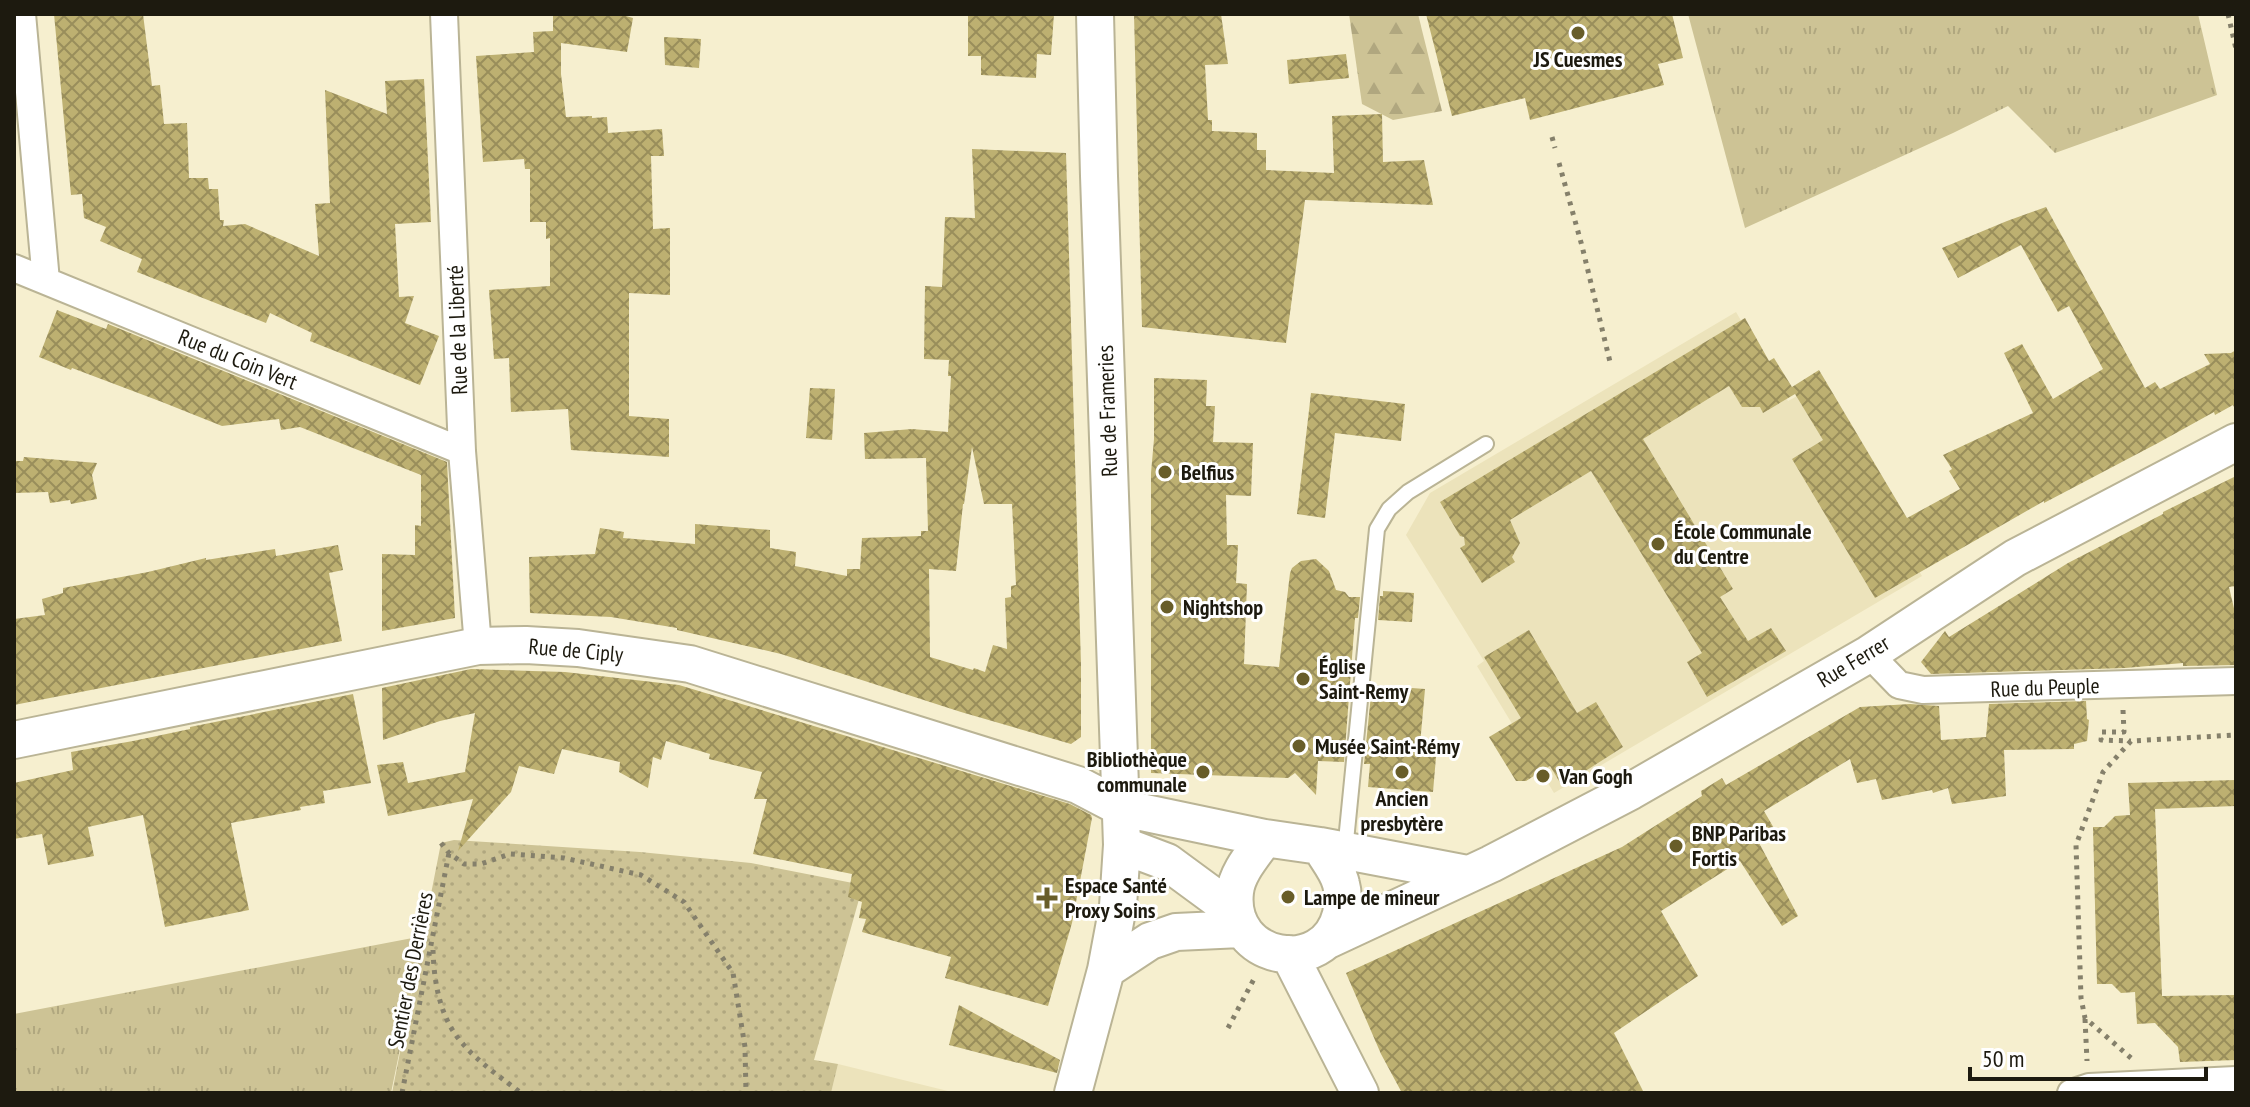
<svg xmlns="http://www.w3.org/2000/svg" width="2250" height="1107" viewBox="0 0 2250 1107" font-family="'PT Sans Narrow',sans-serif">
<style>
.built{fill:#ece3bb}
.grass{fill:url(#grass-tufts)}
.forest{fill:url(#forest-firs)}
.park{fill:url(#park-dots)}
.building{fill:url(#building-cross-hatch);fill-rule:evenodd}
.lines{fill:none;stroke-linecap:round;stroke-linejoin:round}
.lane-casing{stroke:#bab495;stroke-width:18}
.street-casing{stroke:#bab495;stroke-width:30}
.secondary-casing{stroke:#bab495;stroke-width:40}
.path{stroke:#85806b;stroke-width:5;stroke-dasharray:4 6;stroke-linecap:butt}
.lane{stroke:#fff;stroke-width:14}
.street{stroke:#fff;stroke-width:26}
.secondary{stroke:#fff;stroke-width:36}
.poi-dot{fill:#685d29;stroke:#fff;stroke-width:3}
.labels{text-anchor:middle;dominant-baseline:central;stroke-width:6;stroke-linejoin:round;paint-order:stroke}
.poi-label{font-size:22px;font-weight:bold;fill:#1d1a0f;stroke:#fff;text-anchor:start}
.street-label{font-size:22px;fill:#1d1a0f;stroke:#fff}
</style>
<defs>
<pattern id="grass-tufts" width="24" height="20" patternUnits="userSpaceOnUse" patternTransform="scale(2)"><rect width="24" height="20" fill="#cdc395"/><path d="M3 7l-1-3M5 7V3M7 7l1-3M15 17l-1-3M17 17v-4M19 17l1-3" fill="none" stroke="#b0a77f"/></pattern>
<pattern id="forest-firs" width="22" height="20" patternUnits="userSpaceOnUse" patternTransform="scale(2)"><rect width="22" height="20" fill="#cdc395"/><path d="M5 1l3.5 6h-7zM16 11l3.5 6h-7z" fill="#b0a77f"/></pattern>
<pattern id="park-dots" width="8" height="8" patternUnits="userSpaceOnUse" patternTransform="scale(2)"><rect width="8" height="8" fill="#cdc395"/><path d="M2 2h.1M6 6h.1" fill="none" stroke="#b0a77f" stroke-width="1.8" stroke-linecap="round"/></pattern>
<pattern id="building-cross-hatch" width="8" height="8" patternUnits="userSpaceOnUse" patternTransform="scale(2)"><rect width="8" height="8" fill="#bdb071"/><path d="M0 0l8 8M0 8l8-8" fill="none" stroke="#998e5b"/></pattern>
</defs>
<rect width="100%" height="100%" fill="#f6efcf"/>
<path class="built" d="M1736,312L1788,401L1812,388L1922,576L1554,793L1477,666L1484,661L1406,535L1430,493Z
M838,1064L956,1093H831Z"/>
<path class="grass" d="M1688,14H2198L2217,95L2055,153L2008,106L1953,133L1745,228Z
M423,936L391,1093H14V1014Z"/>
<path class="forest" d="M1349,14H1418L1442,111L1393,120L1362,104Z"/>
<path class="park" d="M454,840L640,852L751,863L863,885L814,1060L838,1064L831,1093H392L441,843Z"/>
<path class="building" d="M54,14H143L152,86L160,85L164,124L187,123L189,178H208L209,189H218L220,220H224L223,226L245,224L319,256L315,204L330,203L325,90L387,114L385,81L424,79L431,222L395,224L399,297L414,296L405,323L439,336L420,385L310,341L312,333L270,313L266,323L137,272L142,259L100,241L106,227L84,218L82,194L71,195Z
M553,14H626V16L633,18L627,52L561,43V74L566,117L592,116V118L607,117L608,133L662,129L664,156H651L653,229L670,228V295L629,293V416L669,419V457L571,450L568,409L511,412L509,358L494,359L489,290L550,286V238L546,239V222H530V169H525L524,159L483,162L476,56L534,52L533,32L553,31Z
M968,14H1054L1051,55L1037,54L1036,78L981,75V56H968Z
M1134,14H1221L1228,64L1205,65L1208,120H1212V131L1257,133V150H1266V170L1334,173L1332,116L1382,114L1383,162L1424,160L1433,205L1305,200L1286,343L1142,327Z
M1426,14H1672L1683,58L1658,64L1664,85L1530,120L1525,98L1452,116Z
M664,37L701,39L699,68L665,65Z
M1346,54L1349,78L1289,84L1287,60Z
M972,149L1066,153L1081,665V737L1071,744L961,712L781,654L677,630V628L611,617L530,613L529,557L595,554L600,528L624,532L623,538L695,544V524L770,530V548L796,552L795,566L847,576V569H860L862,538L921,536V531H928L926,458L865,459L864,433L912,429L948,432L951,376H948L949,360L924,359L925,286L942,287L945,217L975,218ZM972,447L984,504H1012L1016,585L1011,586V597L1005,598L1007,649L993,645L985,672L974,668L973,670L930,657L929,569L956,571L963,504H964Z
M2046,207L2145,388L2155,382L2160,389L2210,364L2204,354L2231,353L2236,350V411L2233,405L2215,415L2214,412L2158,443L2044,503V501L1875,598L1792,459L1823,440L1795,394L1763,413L1760,407H1742L1729,386L1643,439L1733,589L1720,597L1748,641L1771,628L1786,651L1707,697L1687,662L1702,653L1591,471L1510,520L1520,543L1512,557L1515,562L1482,583L1460,548L1465,545L1464,537L1460,536L1440,502L1745,318L1769,361L1774,358L1792,387L1819,370L1907,518L1960,489L1949,471L1952,469L1943,455L2033,413L2004,353L2022,344L2053,399L2103,369L2069,306L2058,312L2021,245L1958,278L1942,248L2007,221Z
M57,310L106,329L108,324L447,462L455,618L382,631V554L415,555V525L421,526V475L300,427L281,430L279,419L222,426L162,402L72,368L71,370L39,357Z
M1154,378L1207,380L1206,406H1215L1213,442L1253,443L1251,496L1226,495L1227,545H1238L1236,583L1247,584L1244,664L1279,667L1290,573L1292,568L1301,561L1316,559L1329,571L1336,590L1345,592L1349,597H1360L1358,618H1355L1344,762L1318,761L1316,795L1295,773L1288,778L1151,773V473L1154,439Z
M810,388L835,389L832,440L806,438Z
M1311,393L1405,404L1401,441L1335,433L1325,518L1297,514Z
M24,457L97,463L92,475L97,499L71,504L70,500L50,503L48,492L14,493V461H23Z
M2236,476V586L2229,587L2236,617V665L2183,666V663L2125,668L1931,674L1921,662L1945,631L1949,637L2068,563L2163,514V512Z
M338,545L343,570L329,573L342,641L14,705V619L45,615L42,599L63,593V588L148,572L206,558V560L275,549L276,556Z
M1383,591L1414,593L1412,622L1378,620L1380,596H1383Z
M1529,630L1577,713L1596,702L1623,747L1562,786L1550,766L1526,781H1516L1489,737L1521,718L1484,657Z
M471,669L565,672L679,685L1070,804L1091,815L1092,818L1072,923L1048,1006L945,978L951,957L862,932L866,919L859,918L862,902L848,897L852,874L753,854L767,799H754L762,772L709,759L710,754L666,741L661,760L653,757L648,788L619,772L620,762L562,749L554,774L519,766L511,792L458,851L473,799L388,816L377,765L403,762L408,783L465,772L475,713L440,721L383,740L382,688Z
M1372,685L1425,689L1419,756L1436,757L1433,792L1368,787L1370,764H1364Z
M353,694L371,783L323,791L325,803L300,807L301,810L231,823L249,910L165,927L143,815L88,827L94,856L48,865L42,834L14,839V783L73,770L71,752L133,741L190,729V727Z
M2086,701L2087,719L2089,720L2087,741L2074,744V749L2004,750L2006,796L1952,804L1948,788L1933,793L1932,790L1882,800L1876,779L1857,783L1850,759L1764,811L1775,830L1758,841L1798,916L1782,926L1740,861L1661,911L1698,976L1614,1033L1644,1093H1402L1381,1054L1346,973L1622,847L1702,796L1701,791L1722,778L1726,785L1860,707L1910,704L1939,706L1941,740L1986,737L1989,704Z
M2236,780V806L2155,809L2162,996L2236,995V1060L2180,1062L2178,1047L2155,1023L2137,1024L2135,992L2121,993L2112,984H2097L2093,827H2104L2115,816L2130,815L2128,783Z
M959,1005L1060,1060L1057,1073L949,1045Z"/>
<g class="lines">
<g class="lane-casing">
<path id="lane" d="M1345,851L1377,529L1389,509L1408,492L1486,444"/>
</g>
<g class="street-casing">
<path id="street" d="M22,14L46,281
M444,14L462,451L478,646
M14,268L462,451
M1869,654L1899,685L1923,690L2236,681
M2071,1093L2089,1087L2236,1080"/>
</g>
<g class="secondary-casing">
<path id="secondary" d="M14,740L478,646L526,645L578,648L690,664L1078,785L1122,808L1265,838L1320,846L1467,874
M1265,838C1254,854 1237,872 1235,892C1227,961 1325,979 1341,914C1343,903 1344,895 1341,884C1338,871 1327,858 1320,846
M1122,845L1167,862L1235,912
M1326,941L1491,864L1631,791L1869,654L2015,558L2236,442
M1289,954L1360,1093
M1106,970L1150,941L1176,932L1241,929
M1073,1093L1106,970L1118,906L1122,845L1099,176L1095,14"/>
</g>
<path class="path" d="M2228,14L2236,49
M1552,137L1555,148
M1559,163L1582,246L1611,366
M2123,710L2124,732H2102L2101,740L2131,741
M441,843L449,853L464,864H481L510,854L564,858L641,875L684,902L733,973L745,1047L746,1093
M433,950C434,983 440,1019 463,1044C479,1063 502,1078 521,1093
M2085,1019L2087,1061
M1228,1028L1255,977
M2131,1058L2085,1018L2081,998L2076,845L2103,772L2131,741L2236,735
M402,1093L449,853"/>
<use href="#lane" class="lane"/>
<use href="#street" class="street"/>
<use href="#secondary" class="secondary"/>
</g>
<g class="poi-dot">
<circle cx="1578" cy="33" r="8"/>
<circle cx="1165" cy="472" r="8"/>
<circle cx="1658" cy="544" r="8"/>
<circle cx="1167" cy="607" r="8"/>
<circle cx="1303" cy="679" r="8"/>
<circle cx="1299" cy="746" r="8"/>
<circle cx="1203" cy="772" r="8"/>
<circle cx="1402" cy="772" r="8"/>
<circle cx="1543" cy="776" r="8"/>
<circle cx="1676" cy="846" r="8"/>
<circle cx="1288" cy="897" r="8"/>
<path d="M1043 886h8v8h8v8h-8v8h-8v-8h-8v-8h8z"/>
</g>
<g class="labels">
<g class="poi-label">
<text x="1578" y="59" text-anchor="middle">JS Cuesmes</text>
<text x="1181" y="472">Belfius</text>
<text x="1674" y="531">École Communale<tspan x="1674" dy="25">du Centre</tspan></text>
<text x="1183" y="607">Nightshop</text>
<text x="1319" y="666">Église<tspan x="1319" dy="25">Saint-Remy</tspan></text>
<text x="1315" y="746">Musée Saint-Rémy</text>
<text x="1187" y="759" text-anchor="end">Bibliothèque<tspan x="1187" dy="25">communale</tspan></text>
<text x="1559" y="776">Van Gogh</text>
<text x="1402" y="798" text-anchor="middle">Ancien<tspan x="1402" dy="25">presbytère</tspan></text>
<text x="1692" y="833">BNP Paribas<tspan x="1692" dy="25">Fortis</tspan></text>
<text x="1065" y="885">Espace Santé<tspan x="1065" dy="25">Proxy Soins</tspan></text>
<text x="1304" y="897">Lampe de mineur</text>
</g>
<g class="street-label">
<text transform="translate(457 330) rotate(-92)">Rue de la Liberté</text>
<text transform="translate(238 359) rotate(22)">Rue du Coin Vert</text>
<text transform="translate(1107 411) rotate(-92)">Rue de Frameries</text>
<text transform="translate(576 650) rotate(5)">Rue de Ciply</text>
<text transform="translate(1853 661) rotate(-31)">Rue Ferrer</text>
<text transform="translate(2045 687) rotate(-2)">Rue du Peuple</text>
<text transform="translate(410 970) rotate(-79)">Sentier des Derrières</text>
</g>
</g>
<rect width="2250" height="1107" fill="none" stroke="#1d1a0f" stroke-width="32"/>
<path d="M1970 1067v12h236v-12" fill="none" stroke="#1d1a0f" stroke-width="4"/>
<text x="1982" y="1067" font-size="24" fill="#1d1a0f" stroke="#ffffff" stroke-width="6" paint-order="stroke">50 m</text>
</svg>
